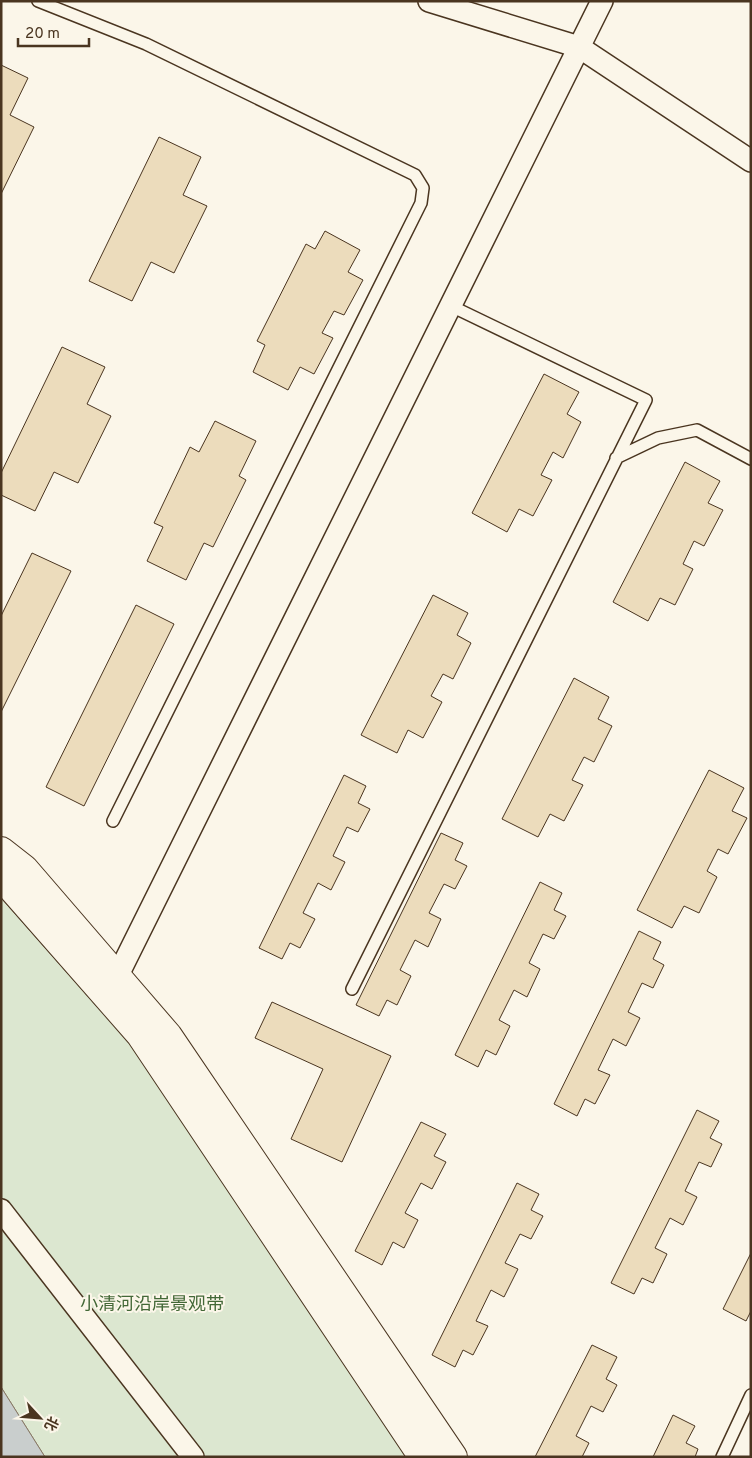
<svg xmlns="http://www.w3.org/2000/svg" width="752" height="1458" viewBox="0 0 752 1458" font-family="Overpass,'Noto Sans SC',sans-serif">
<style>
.green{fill:#dce7d0;stroke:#887966}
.water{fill:#c9cecd;stroke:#887966}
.building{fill:#ecdcbc;stroke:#4a3520}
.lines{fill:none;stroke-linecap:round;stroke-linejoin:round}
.service-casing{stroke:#4a3520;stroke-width:14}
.minor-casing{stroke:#4a3520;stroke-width:24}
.secondary-casing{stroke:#4a3520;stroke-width:30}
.service{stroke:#fbf6e9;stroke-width:11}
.minor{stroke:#fbf6e9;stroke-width:21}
.secondary{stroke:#fbf6e9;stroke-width:28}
.labels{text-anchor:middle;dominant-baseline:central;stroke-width:4;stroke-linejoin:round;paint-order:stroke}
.park-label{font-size:18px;fill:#436837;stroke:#fbf6e9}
</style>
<rect width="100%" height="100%" fill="#fbf6e9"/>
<path class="green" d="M1,898L100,1010L133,1011L441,1457H45L1,1387Z"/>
<path class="water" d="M1,1387L45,1457H1Z"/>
<path class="building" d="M1,65L28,78L10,115L34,127L1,194Z
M159,137L201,157L183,195L207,206L174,273L151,262L132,301L89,281Z
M325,231L360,250L348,272L363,280L344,315L334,311L322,333L333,338L314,374L300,367L288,390L253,372L265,345L257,341L306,244L315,249Z
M62,347L105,367L87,404L111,416L78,483L54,472L35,511L1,495V473Z
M544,374L579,392L567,414L581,422L563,458L553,452L541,475L552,480L533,516L519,509L507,532L472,513Z
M215,421L256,441L239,476L246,480L213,547L204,543L186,580L147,561L163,527L154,523L190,447L199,452Z
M685,462L720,481L708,503L723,510L704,546L694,541L683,564L693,569L675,605L660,598L648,621L613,602Z
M32,553L71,571L1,712V616Z
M433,595L468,613L457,635L471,643L453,679L443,674L431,696L442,702L423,738L408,730L397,753L361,735Z
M136,605L174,624L84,806L46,787Z
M574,678L609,697L598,719L612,726L594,762L584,757L572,780L583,785L564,821L550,814L538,837L502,819Z
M709,770L744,788L732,811L747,818L728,854L718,849L707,871L717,877L699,913L684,906L672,928L637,910Z
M344,775L366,786L358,803L370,809L358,832L347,827L333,856L345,862L331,890L318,883L303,913L315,919L300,948L290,943L282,959L259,948Z
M441,833L463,843L455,860L467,866L455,889L444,884L429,913L441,919L428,947L415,940L400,970L411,976L397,1005L387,1000L379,1016L356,1005Z
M540,882L562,893L554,910L566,916L554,939L543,934L529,963L540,969L527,997L514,990L499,1020L510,1026L496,1055L486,1050L478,1067L455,1055Z
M639,931L661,942L653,959L664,965L653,988L642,983L628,1012L640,1018L626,1046L613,1039L598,1070L610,1075L595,1104L585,1099L577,1116L554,1104Z
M272,1002L391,1056L342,1162L291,1139L323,1069L255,1038Z
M697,1110L719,1121L710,1138L722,1144L711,1167L699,1162L685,1191L697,1197L683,1225L670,1218L655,1248L667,1254L653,1283L642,1278L634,1294L611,1283Z
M421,1122L446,1134L434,1156L446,1162L432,1189L421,1183L405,1213L418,1220L404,1248L393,1242L382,1265L355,1251Z
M517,1183L539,1194L531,1210L543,1216L531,1239L520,1234L505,1263L518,1269L504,1297L491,1290L476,1321L488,1326L473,1355L463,1350L455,1367L432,1355Z
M751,1253V1311L746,1321L723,1309Z
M592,1345L617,1357L606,1379L617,1385L603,1412L591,1406L576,1436L589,1443L582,1457H535Z
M673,1415L695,1426L686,1443L698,1449L695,1457H653Z"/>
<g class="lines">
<g class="service-casing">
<path id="service" d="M38,1L146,44L415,175L423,188L421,203L113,821
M616,458L658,438L697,430L751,459
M352,989L646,400L451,306
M722,1457L751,1395"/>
</g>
<g class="minor-casing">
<path id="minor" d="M429,1L579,47L751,161
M111,989L602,1
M1,1210L193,1457"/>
</g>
<g class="secondary-casing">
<path id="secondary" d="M1,851L24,869L168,1036L453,1457
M1,879L11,887L140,1034L423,1457"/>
</g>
<use href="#service" class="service"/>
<use href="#minor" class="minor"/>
<use href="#secondary" class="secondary"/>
</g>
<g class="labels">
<g class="park-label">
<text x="152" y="1305">小清河沿岸景观带</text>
</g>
</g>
<rect width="752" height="1458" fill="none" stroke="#4a3520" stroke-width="5"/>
<g transform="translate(40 1418) rotate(116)" stroke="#fbf6e9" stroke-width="4" paint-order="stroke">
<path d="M0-4L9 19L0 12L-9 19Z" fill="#4a3520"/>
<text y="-8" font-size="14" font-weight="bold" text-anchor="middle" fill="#4a3520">北</text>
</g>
<path d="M18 38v8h71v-8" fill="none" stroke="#4a3520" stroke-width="2.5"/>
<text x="25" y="38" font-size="15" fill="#4a3520" stroke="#fbf6e9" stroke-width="4" paint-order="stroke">20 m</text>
</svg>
